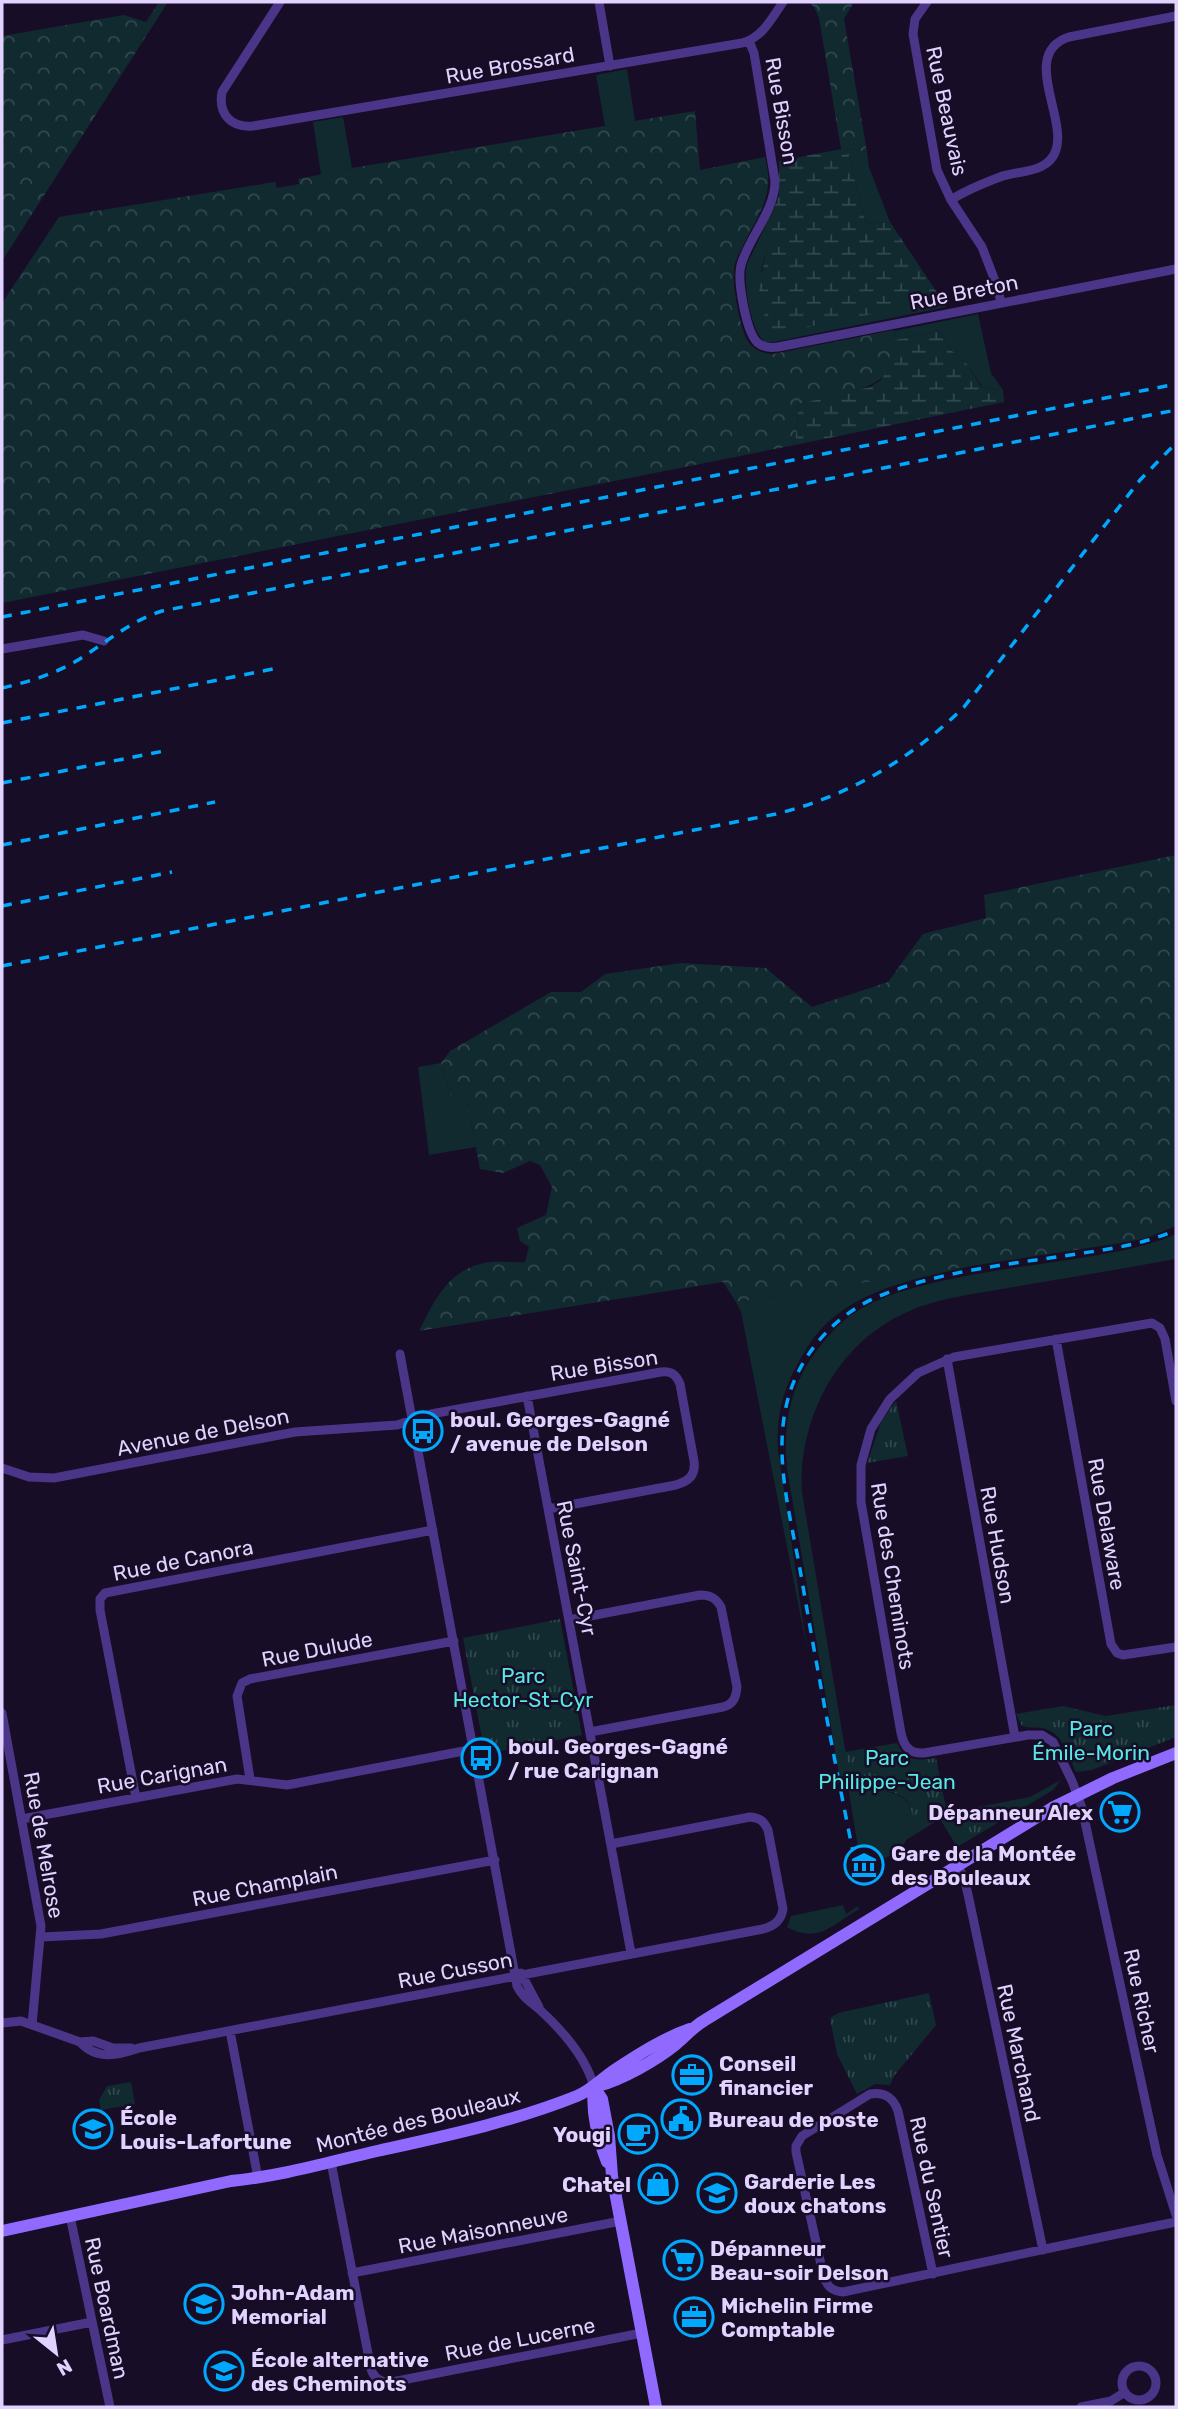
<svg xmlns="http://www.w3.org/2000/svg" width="1178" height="2409" viewBox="0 0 1178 2409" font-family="Rubik,sans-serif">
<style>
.green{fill:#102a30}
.forest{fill:url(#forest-crowns)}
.wetland{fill:url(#wetland-marsh)}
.park{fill:url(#park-tufts)}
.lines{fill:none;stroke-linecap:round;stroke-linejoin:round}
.street{stroke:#4b3588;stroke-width:9}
.secondary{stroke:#9069ff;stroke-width:12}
.rail{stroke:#00a9fd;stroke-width:3.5;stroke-dasharray:10 9;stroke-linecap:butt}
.labels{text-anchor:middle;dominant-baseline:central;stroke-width:5;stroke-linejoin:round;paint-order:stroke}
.street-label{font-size:21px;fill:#e2d2ff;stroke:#170d26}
.poi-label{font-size:21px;font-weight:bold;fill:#e2d2ff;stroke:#170d26;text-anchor:start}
.park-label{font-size:21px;fill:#55e8e5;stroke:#170d26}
</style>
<defs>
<pattern id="forest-crowns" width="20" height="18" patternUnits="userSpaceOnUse" patternTransform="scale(1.75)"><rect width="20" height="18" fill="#102a30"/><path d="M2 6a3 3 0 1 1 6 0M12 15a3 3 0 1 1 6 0" fill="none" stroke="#32484f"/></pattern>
<pattern id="wetland-marsh" width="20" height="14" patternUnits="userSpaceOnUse" patternTransform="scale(1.75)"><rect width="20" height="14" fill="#102a30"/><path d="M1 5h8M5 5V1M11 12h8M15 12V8" fill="none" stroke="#32484f"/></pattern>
<pattern id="park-tufts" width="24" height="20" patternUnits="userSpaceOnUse" patternTransform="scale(1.75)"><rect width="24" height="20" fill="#102a30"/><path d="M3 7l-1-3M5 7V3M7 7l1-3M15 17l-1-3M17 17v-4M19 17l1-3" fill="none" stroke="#32484f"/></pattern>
</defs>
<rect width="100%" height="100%" fill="#170d26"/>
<path class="green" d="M627,69L635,121L605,126L596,75Z
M343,117L352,168L321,175L313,122Z
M847,148L867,152L869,167L890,222L866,224Z
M774,208L771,231L761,272L942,300L946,307L774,342H765C750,330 743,283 747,264Z
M978,314L991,373L1003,390L982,387L967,364L951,350L939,331L895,340L894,331Z
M441,1063L451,1095L468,1105L476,1147L429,1155L418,1067Z
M1176,1234V1259C1122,1269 1068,1278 1013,1287C977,1294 939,1297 905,1313C837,1344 798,1419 802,1492L849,1773L863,1791C872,1791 883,1790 892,1793C919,1800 916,1830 901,1848C895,1854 884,1858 877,1863L874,1858L869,1861L865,1856L860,1859L848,1787L839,1774L787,1469C783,1427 789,1388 815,1353C827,1337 839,1322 856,1312C882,1295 912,1288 941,1281C983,1272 1025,1266 1068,1260C1105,1254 1141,1249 1176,1234Z
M985,1263C931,1276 868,1284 826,1324C816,1333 808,1346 801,1358C783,1388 776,1415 778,1450L807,1649L741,1312L736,1302Z
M843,1905L846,1914L858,1906L859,1909C832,1925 818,1944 787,1927L791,1916Z"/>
<path class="forest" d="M159,2H168L2,261V36L124,15L146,22Z
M808,2H854L844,19L867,152L847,148L841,149L819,18L814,7Z
M695,111L700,170L765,157C775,195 760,211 744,244C740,252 735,260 734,269C732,284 740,331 749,343C756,351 763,353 773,354L894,330C894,338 898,351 896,358C885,393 830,396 799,404L795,445L2,603V303L59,217L275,182L277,188L299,184L298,179L352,168Z
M1176,855V1226L1147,1238L1121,1243L736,1302L723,1282L419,1331C434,1302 446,1273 480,1264C494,1260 511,1263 525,1262L529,1247L520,1241L517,1228L546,1215L552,1187L540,1165L530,1161L503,1173L480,1169L468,1105L451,1095L441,1063L450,1051L551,992H581L605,974L681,963L766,968L812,1007L888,982L923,934L986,918L984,895Z"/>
<path class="wetland" d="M847,148L866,224L890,222L942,300L778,333L768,327L762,307L759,289L774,208L779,194V161Z
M939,331L951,350L967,364L981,387L1003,390L1004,402L795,445L799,404L870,387L881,380L896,357L895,340Z"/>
<path class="park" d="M896,1401L908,1456L867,1463L881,1422Z
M560,1619L582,1735L485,1754L463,1638Z
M1176,1705V1737L1092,1770L1076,1772C1069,1758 1063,1734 1046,1729C1038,1726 1030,1729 1022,1726L1016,1714L1063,1706L1106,1716Z
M897,1743C905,1761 918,1761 936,1758L947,1813L1030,1797L1061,1780L1053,1790L957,1847L940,1819L906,1840C916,1822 916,1798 891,1792C878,1789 864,1796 854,1784C848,1776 847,1762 845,1752Z
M929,1993L936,2025L894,2076L890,2085L875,2084L857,2094L837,2054L830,2018L838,2013Z
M131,2082L135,2104L101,2110L99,2100L107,2086Z"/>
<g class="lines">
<path class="street" d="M280,2L222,92C218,114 231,128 253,126L742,43C762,38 772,18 783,2
M599,2L610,66
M927,2L915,19L913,34L937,170L951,200L982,247L997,286L1001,302
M749,41L754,53L775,181C775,211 749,237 741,265C737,280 746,333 758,343C764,348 771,348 778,347L1176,269
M951,200C966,190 984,183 1000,177C1019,170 1048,174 1056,150C1067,117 1020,53 1069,37L1176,16
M2,649L83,635L104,641
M1056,1339L1111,1644L1117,1653L1123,1655L1176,1647
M400,1354L517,1986C522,1997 531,2002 540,2010C563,2031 586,2057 594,2087
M947,1359L1015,1737
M527,1396L631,1953
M1176,1401L1165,1339L1160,1328L1152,1323L954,1357L918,1373L890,1399L871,1429L861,1465V1502L901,1733C904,1747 910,1754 924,1753L1028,1735H1042L1053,1742L1072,1781L1082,1808L1157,2155L1176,2215
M2,1468L29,1477L54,1478L295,1432L397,1425L431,1414L661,1372C671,1371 676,1374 680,1384L694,1461C696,1475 689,1481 676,1485L548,1509
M569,1620L700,1595C710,1595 716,1598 721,1607L737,1687C736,1697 734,1704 723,1707L590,1732
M2,1713L41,1926L32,2025
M250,1779L237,1696L242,1683L250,1679L454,1641
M136,1798L100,1610V1599L105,1593L433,1530
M22,1819L237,1779L287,1785L474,1749
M957,1865L964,1877L969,1899L1043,2250
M42,1937L101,1934L495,1860
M521,1973L539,2007
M2,2023L21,2021L80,2042C97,2061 119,2055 139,2048L763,1929C774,1926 781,1921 783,1909L768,1830C764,1821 760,1818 750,1817L611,1844
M230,2031L258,2178
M80,2042L93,2041L113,2048H131
M331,2162L371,2369C374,2379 381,2383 392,2382L642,2333
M70,2216L110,2407
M352,2273L621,2221
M933,2274L898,2111C893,2097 884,2092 870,2094L802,2136L796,2146V2152L824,2278C828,2287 832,2291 843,2292C954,2269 1065,2244 1176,2222
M2,2340L92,2322
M1122 2383a17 17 0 1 1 34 0a17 17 0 1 1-34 0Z
M1081,2407L1111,2401L1125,2392"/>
<path class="secondary" d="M598,2086C623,2079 655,2061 675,2045C686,2036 693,2027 705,2020L1052,1808L1113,1778L1176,1753
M594,2087L602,2099L609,2136L612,2176L656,2407
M594,2087C591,2113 598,2138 607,2162
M2,2231L231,2181C281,2176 329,2162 377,2151C445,2136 512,2122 577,2096C592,2090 602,2078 616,2069C639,2054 664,2038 690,2029"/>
<path class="rail" d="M2,617L1176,384
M2,688C28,682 55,674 78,660C107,642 130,621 162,611L1176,410
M2,723L273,669
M2,783L169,750
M2,845L215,802
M2,906L172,872
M2,966L776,814C849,796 911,759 964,707L1140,480L1176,443
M854,1857C835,1763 817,1669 801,1575C792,1523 775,1465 785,1412C794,1360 833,1314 882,1295C938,1272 1003,1265 1063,1256C1102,1250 1140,1246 1176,1230"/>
</g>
<defs>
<g id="bus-ring" transform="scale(2.0125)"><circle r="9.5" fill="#170d26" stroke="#00a9fd" stroke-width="1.5"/><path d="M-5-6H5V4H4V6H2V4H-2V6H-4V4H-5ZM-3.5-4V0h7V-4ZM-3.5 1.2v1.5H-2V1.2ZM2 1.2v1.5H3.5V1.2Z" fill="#00a9fd"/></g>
<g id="supermarket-ring" transform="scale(2.0125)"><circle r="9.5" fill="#170d26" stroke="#00a9fd" stroke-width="1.5"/><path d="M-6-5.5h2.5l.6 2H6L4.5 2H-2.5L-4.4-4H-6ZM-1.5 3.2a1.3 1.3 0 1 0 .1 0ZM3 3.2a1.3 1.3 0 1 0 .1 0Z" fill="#00a9fd"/></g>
<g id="museum-ring" transform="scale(2.0125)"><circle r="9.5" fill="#170d26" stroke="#00a9fd" stroke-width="1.5"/><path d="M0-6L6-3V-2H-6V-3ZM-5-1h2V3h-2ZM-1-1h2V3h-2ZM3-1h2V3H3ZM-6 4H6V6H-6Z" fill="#00a9fd"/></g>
<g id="office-ring" transform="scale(2.0125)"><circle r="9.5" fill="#170d26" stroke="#00a9fd" stroke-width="1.5"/><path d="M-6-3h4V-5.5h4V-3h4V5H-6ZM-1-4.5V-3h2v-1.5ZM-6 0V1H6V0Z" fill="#00a9fd"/></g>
<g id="civic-ring" transform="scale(2.0125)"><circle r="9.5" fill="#170d26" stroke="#00a9fd" stroke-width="1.5"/><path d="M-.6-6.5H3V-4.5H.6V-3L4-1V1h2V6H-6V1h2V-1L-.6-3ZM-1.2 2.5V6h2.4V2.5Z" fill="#00a9fd"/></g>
<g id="school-ring" transform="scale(2.0125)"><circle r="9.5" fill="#170d26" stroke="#00a9fd" stroke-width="1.5"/><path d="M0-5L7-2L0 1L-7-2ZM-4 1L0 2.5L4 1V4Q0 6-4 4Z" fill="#00a9fd"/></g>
<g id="cafe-ring" transform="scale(2.0125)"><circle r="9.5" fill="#170d26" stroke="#00a9fd" stroke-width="1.5"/><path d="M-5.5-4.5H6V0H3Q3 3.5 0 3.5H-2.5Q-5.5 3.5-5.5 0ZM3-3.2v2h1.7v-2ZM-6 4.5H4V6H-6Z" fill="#00a9fd"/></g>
<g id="shop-ring" transform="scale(2.0125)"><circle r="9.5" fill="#170d26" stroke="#00a9fd" stroke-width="1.5"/><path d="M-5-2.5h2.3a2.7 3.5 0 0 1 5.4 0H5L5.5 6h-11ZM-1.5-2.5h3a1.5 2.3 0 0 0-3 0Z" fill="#00a9fd"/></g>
</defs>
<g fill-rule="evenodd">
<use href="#bus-ring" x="423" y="1431"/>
<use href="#bus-ring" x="481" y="1758"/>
<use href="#supermarket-ring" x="1120" y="1812"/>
<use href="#museum-ring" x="864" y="1865"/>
<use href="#office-ring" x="692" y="2075"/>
<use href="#civic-ring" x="681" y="2119"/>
<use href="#school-ring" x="93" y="2129"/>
<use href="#cafe-ring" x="638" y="2134"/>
<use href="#shop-ring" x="658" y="2184"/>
<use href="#school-ring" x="717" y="2193"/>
<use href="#supermarket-ring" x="683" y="2260"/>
<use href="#school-ring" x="204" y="2304"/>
<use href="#office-ring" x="694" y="2317"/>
<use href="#school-ring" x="224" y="2371"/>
</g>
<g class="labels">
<g class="street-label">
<text transform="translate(510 65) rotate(-10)">Rue Brossard</text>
<text transform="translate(782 111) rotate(80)">Rue Bisson</text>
<text transform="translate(947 111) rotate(78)">Rue Beauvais</text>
<text transform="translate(964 292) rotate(-11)">Rue Breton</text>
<text transform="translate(604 1365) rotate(-9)">Rue Bisson</text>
<text transform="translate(203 1432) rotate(-11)">Avenue de Delson</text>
<text transform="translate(1107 1524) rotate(80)">Rue Delaware</text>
<text transform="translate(998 1545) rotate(80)">Rue Hudson</text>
<text transform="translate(183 1560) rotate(-11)">Rue de Canora</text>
<text transform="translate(577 1568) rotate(79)">Rue Saint-Cyr</text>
<text transform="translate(893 1576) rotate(81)">Rue des Cheminots</text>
<text transform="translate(317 1649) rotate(-11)">Rue Dulude</text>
<text transform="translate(162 1775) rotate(-10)">Rue Carignan</text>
<text transform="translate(44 1845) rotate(80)">Rue de Melrose</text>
<text transform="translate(265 1885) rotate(-11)">Rue Champlain</text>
<text transform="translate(455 1970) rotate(-11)">Rue Cusson</text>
<text transform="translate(1142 2001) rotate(78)">Rue Richer</text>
<text transform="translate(1019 2053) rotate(78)">Rue Marchand</text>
<text transform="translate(418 2120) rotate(-14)">Montée des Bouleaux</text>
<text transform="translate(932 2187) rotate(78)">Rue du Sentier</text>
<text transform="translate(483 2230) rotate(-11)">Rue Maisonneuve</text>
<text transform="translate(107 2308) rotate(78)">Rue Boardman</text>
<text transform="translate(520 2339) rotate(-11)">Rue de Lucerne</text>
</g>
<g class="poi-label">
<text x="450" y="1419">boul. Georges-Gagné<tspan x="450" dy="24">/ avenue de Delson</tspan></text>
<text x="508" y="1746">boul. Georges-Gagné<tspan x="508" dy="24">/ rue Carignan</tspan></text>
<text x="1093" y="1812" text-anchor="end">Dépanneur Alex</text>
<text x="891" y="1853">Gare de la Montée<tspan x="891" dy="24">des Bouleaux</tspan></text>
<text x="719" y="2063">Conseil<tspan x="719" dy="24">financier</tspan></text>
<text x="120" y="2117">École<tspan x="120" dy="24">Louis-Lafortune</tspan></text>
<text x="708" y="2119">Bureau de poste</text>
<text x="611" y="2134" text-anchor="end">Yougi</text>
<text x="744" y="2181">Garderie Les<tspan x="744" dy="24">doux chatons</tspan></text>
<text x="631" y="2184" text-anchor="end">Chatel</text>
<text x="710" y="2248">Dépanneur<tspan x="710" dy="24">Beau-soir Delson</tspan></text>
<text x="231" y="2292">John-Adam<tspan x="231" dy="24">Memorial</tspan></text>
<text x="721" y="2305">Michelin Firme<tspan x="721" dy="24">Comptable</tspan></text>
<text x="251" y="2359">École alternative<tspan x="251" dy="24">des Cheminots</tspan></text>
</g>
<g class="park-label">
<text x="523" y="1675">Parc<tspan x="523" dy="24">Hector-St-Cyr</tspan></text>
<text x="1091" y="1728">Parc<tspan x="1091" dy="24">Émile-Morin</tspan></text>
<text x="887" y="1757">Parc<tspan x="887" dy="24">Philippe-Jean</tspan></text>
</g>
</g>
<rect width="1178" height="2409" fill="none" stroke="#e2d2ff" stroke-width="7"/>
<g transform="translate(56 2353) rotate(150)" stroke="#170d26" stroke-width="5" paint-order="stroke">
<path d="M0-5L12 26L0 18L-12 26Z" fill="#e2d2ff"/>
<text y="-10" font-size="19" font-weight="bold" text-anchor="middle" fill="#e2d2ff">N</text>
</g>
</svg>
